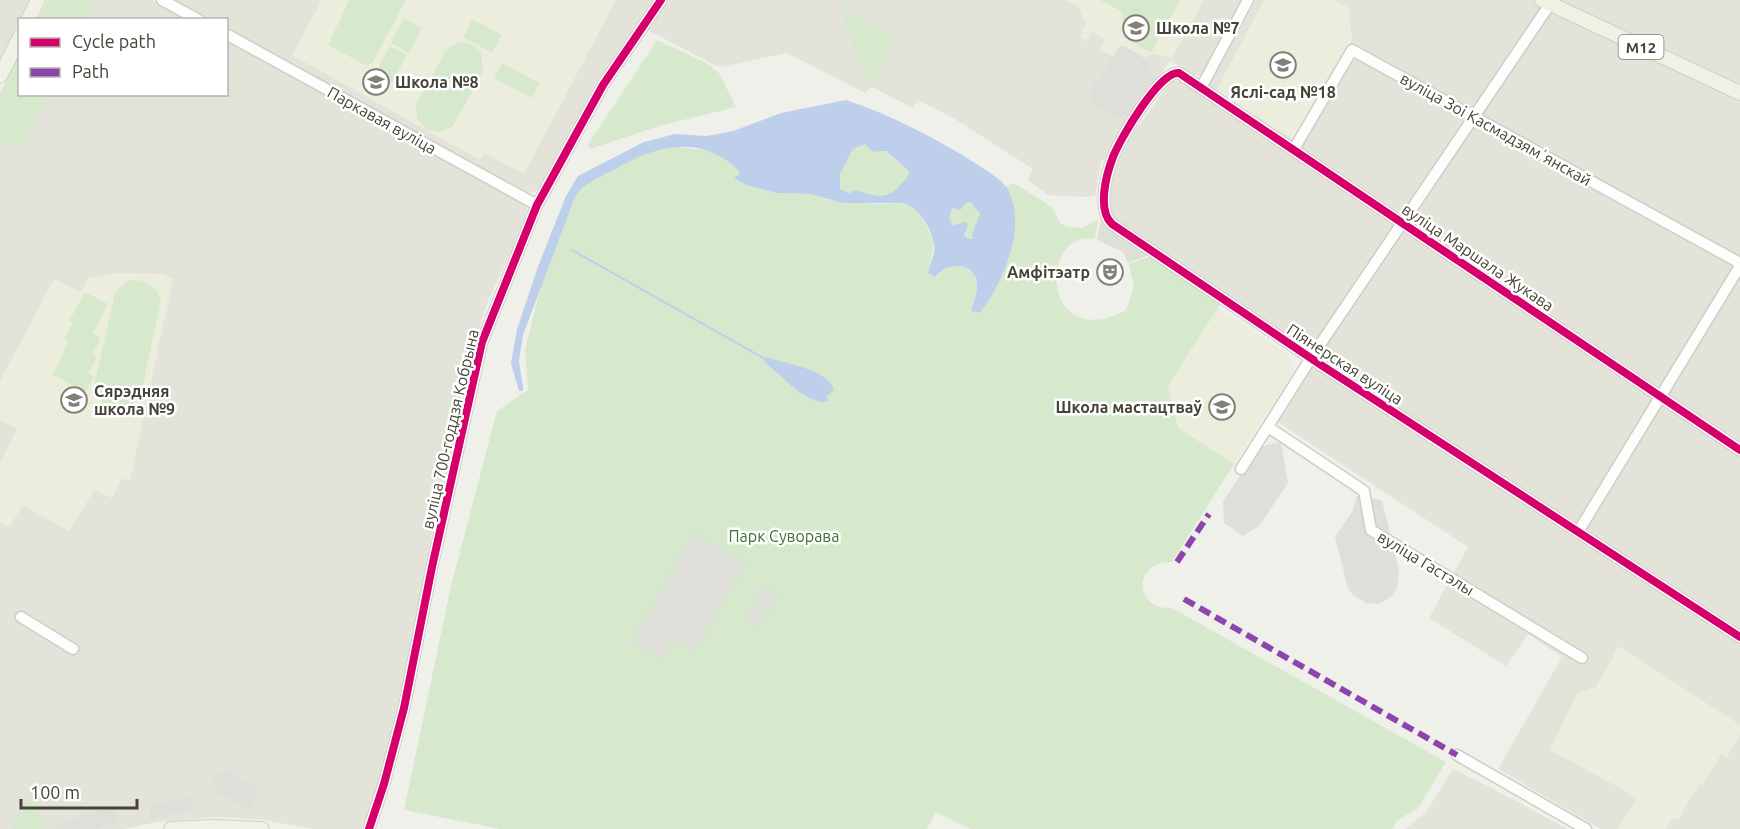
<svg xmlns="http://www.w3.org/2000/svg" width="1740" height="829" viewBox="0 0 1740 829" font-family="Ubuntu,sans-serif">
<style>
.residential{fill:#e3e3d9}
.education{fill:#ededde}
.green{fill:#d7e9cd}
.parking{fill:#dfdfda}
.water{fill:#becfeb;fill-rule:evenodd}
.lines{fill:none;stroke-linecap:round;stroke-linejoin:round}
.stream{stroke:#becfeb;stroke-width:2}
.minor-casing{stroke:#cecec8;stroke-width:13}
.major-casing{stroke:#d1d0ba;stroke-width:16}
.minor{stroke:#fdfdfc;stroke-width:10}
.major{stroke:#f0f0e5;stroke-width:14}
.quiet{stroke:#8e44ad;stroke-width:6;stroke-dasharray:12 6;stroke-linecap:butt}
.cycleway-casing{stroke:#fff;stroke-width:11}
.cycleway{stroke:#d6006c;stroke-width:8}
.labels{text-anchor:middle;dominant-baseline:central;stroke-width:5;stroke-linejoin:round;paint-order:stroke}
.shield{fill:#fff;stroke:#7e7b73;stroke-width:1.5}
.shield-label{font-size:15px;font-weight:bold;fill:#464337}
.poi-label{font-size:16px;font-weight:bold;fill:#464337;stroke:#fff;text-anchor:start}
.street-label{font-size:16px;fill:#464337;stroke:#fff}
.park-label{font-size:16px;fill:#39732f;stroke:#fff}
</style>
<rect width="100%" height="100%" fill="#f0f0eb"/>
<path class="residential" d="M0,0H30L0,60Z
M48,0H151L187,19L38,20Z
M170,0H653L596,83L540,186L536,191L528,193L227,31L226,20L206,19Z
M666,0H1243L1203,75H1194L1170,61L1114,143L1106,159L1101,161L1095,196L1083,197L1048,195L1028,180L1033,169L955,119L918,100L913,108L872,87L865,93L787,53L720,67L714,65L648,30Z
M1256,0H1740V829H1601L1498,769L1562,657L1528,634L1506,666L1429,618L1468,547L1273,419L1311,359L1107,219L1112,181L1123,148L1170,82L1182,80L1204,95Z
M227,41L524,202L527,208L525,222L487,303L475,341L437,505L411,651L381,774L369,817L361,829H314L257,819L218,817L157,822L125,829H0V94L19,55L20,94H226Z
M1453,769L1486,785L1568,829H1405L1426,812Z"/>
<path class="education" d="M322,0H616L524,174L484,153L480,160L292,55Z
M1066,0H1204L1172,58L1154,54L1144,58L1124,46L1119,47L1113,56L1100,49L1105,40L1092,32L1085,42L1080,37L1085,24L1079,7Z
M1264,0H1334L1348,7L1352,39L1293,139L1216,91Z
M113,273L163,274L173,279L130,481L122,478L112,498L94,490L69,531L22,505L10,527L0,523V463L17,429L0,420V381L54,279L81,292L88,278Z
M1218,308L1290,356L1294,372L1234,464L1178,428L1168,386Z
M1619,646L1740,725V734L1727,757L1721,754L1703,785L1699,783L1679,819H1672L1666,829H1618L1636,800L1629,793L1550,750L1577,693L1596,687Z"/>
<path class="green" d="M48,0H86L94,4L87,19H38Z
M349,0H406L373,62L367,66L328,45Z
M1100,0H1180L1151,53L1127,39L1121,11Z
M840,7L888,31L894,42L875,80H865Z
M404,18L422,28L409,53L391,43Z
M472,19L502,35L492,53L463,37Z
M657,40L706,63L719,73L736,107L659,126L590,149L588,144Z
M464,42L476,47L481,52L483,71L453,126L440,132L427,130L417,119L416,105L446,50L457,43Z
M390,46L407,55L392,83L375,74Z
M19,56L20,94L48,95L19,151L0,141V94Z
M502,63L539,83L532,98L494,78Z
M865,144L878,153L885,151L909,171C903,201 862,200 840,189V174L853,149Z
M676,147L715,151L738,170L739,174L735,177L746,185L777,193L810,194L831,201L879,204L903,203L912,206L921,213L934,244L928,273C950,273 953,256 975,274L978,286L971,311L980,313C1006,278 1023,227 1006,186L1014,183L1052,207L1060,223L1067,227L1083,228L1098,219L1095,239C1038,229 1041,355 1126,310L1134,287L1129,264L1151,256L1221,303L1168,386L1178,428L1234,464L1172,562C1133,560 1133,610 1172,608L1446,762L1419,807L1397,821L1392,829H970L936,812L927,829H500L404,810L451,586L497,411L528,390L525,350L540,289L575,197L590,181L636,156L653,150Z
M971,202L975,204L980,214L973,239H968L964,235L966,231L959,223L952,225L949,217L953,208Z
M133,280C148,280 157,287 161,301L140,397C124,417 99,411 94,386L115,293L125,282Z
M85,292L108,304L93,333L101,338L92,354L97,357L88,373L94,376L86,392L53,375L68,342L64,339L73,323L69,321Z
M31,791L46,829H11Z"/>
<path class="parking" d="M1124,46L1144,58L1156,79L1129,118L1123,115L1119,119L1093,104L1089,93L1119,47Z
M1101,218L1152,254L1128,263L1123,252L1097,240Z
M1281,442L1288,483L1259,526L1243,536L1224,523L1223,502L1258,447Z
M1357,496L1382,500L1399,570L1397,588L1392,596L1379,604L1366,603L1353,595L1348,588L1335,537L1352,512Z
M694,533L745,564L694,652L678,642L672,644L662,660L632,643Z
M764,585L778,593L758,627L745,620Z
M229,771L260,790L249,810L220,794L216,788L211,775Z
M192,797L194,810L151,819L148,805Z
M112,804L118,821L98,829H57L56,826Z"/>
<path class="water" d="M846,100C893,116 936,138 978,165C987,171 1001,179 1007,188C1029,226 1003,282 980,313L971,311C973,303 977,295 977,287C978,262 948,260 935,277L928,273C930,264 936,252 934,244C930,226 920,208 903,203H842L810,194L777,193L746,185L734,178L739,174L738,170C701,134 657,145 617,168C600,177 586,181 575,197L523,335L519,361L523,387V391H519L511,363L517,329L539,264L566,196L578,176L644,142L675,134L707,136L733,131L781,113ZM865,144L873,152L886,151L909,171C908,178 905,179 901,184C889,199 875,198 857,190L849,193L840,189V174L853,149ZM971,202L980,214L972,234L973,239H968L964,235L968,225L966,222L952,225L949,217L953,208L960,210L966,203Z
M767,357C784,364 828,368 834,390L826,397L829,400L823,403C797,396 784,377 764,362Z"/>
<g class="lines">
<path class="stream" d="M572,250L765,359"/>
<g class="minor-casing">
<path id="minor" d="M162,0L199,20
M226,34L537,205
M1202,86L1248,0
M1294,149L1352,50L1740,263
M1268,427L1364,491L1371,530L1582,658
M1740,450L1179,73C1160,70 1120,139 1113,157C1106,175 1097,210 1112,224L1321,365L1740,637
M1241,469L1311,358L1550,4
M1578,532L1740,266
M21,617L73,649
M1457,755L1586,829
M369,829L384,784L404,708L432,567L482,342L537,205L603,85L661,0"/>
</g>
<g class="major-casing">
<path id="major" d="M1542,0L1740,93
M28,20L38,0
M0,76L20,37
M171,829L211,827L262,829"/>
</g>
<use href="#minor" class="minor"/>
<use href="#major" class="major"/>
<path class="quiet" d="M1177,562L1209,514
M1184,599L1457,755"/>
<g class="cycleway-casing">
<path id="cycleway" d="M1740,450L1179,73C1160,70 1120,139 1113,157C1106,175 1097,210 1112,224L1321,365L1740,637
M369,829L384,784L404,708L432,567L482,342L537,205L603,85L661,0"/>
</g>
<use href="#cycleway" class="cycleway"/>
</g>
<defs>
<g id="school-ring" transform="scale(1.35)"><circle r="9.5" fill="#fff" stroke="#828076" stroke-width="1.5"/><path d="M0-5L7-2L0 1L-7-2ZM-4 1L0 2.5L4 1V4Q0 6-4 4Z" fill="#828076"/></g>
<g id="theatre-ring" transform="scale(1.35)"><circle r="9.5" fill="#fff" stroke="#828076" stroke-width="1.5"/><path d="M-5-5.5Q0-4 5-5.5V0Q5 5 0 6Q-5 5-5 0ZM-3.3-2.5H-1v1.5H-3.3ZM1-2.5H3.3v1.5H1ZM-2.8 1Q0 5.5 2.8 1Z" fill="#828076"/></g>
</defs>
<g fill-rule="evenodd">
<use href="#school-ring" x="1136" y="28"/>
<use href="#school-ring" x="1283" y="65"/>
<use href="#school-ring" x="376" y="82"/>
<use href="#theatre-ring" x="1110" y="272"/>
<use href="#school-ring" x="74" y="400"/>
<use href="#school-ring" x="1222" y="407"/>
</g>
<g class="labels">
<rect class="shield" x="1618.5" y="35" width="45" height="24" rx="4.5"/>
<g class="shield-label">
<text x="1641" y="47">М12</text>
</g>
<g class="poi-label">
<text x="1156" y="28">Школа №7</text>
<text x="395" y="82">Школа №8</text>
<text x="1283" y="92" text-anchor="middle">Яслі-сад №18</text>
<text x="1090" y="272" text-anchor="end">Амфітэатр</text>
<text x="94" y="391">Сярэдняя<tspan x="94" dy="18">школа №9</tspan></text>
<text x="1202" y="407" text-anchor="end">Школа мастацтваў</text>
</g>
<g class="street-label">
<text transform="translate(382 120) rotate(29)">Паркавая вуліца</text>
<text transform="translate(1496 129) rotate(29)">вуліца Зоі Касмадзямʼянскай</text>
<text transform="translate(1478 257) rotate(34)">вуліца Маршала Жукава</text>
<text transform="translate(1345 364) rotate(33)">Піянерская вуліца</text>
<text transform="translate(450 429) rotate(-77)">вуліца 700-годдзя Кобрына</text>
<text transform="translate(1426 563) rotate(31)">вуліца Гастэлы</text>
</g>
<g class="park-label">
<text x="784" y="536">Парк Суворава</text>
</g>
</g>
<rect x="18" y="18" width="210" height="78" fill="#ffffff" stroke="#b5b4af" stroke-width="1.5"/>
<rect x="30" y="38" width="30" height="9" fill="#d6006c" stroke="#b5b4af" stroke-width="1.5"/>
<text x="72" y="48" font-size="18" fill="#464337">Cycle path</text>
<rect x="30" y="68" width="30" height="9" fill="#8e44ad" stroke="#b5b4af" stroke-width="1.5"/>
<text x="72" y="78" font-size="18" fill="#464337">Path</text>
<path d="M21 799v9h116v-9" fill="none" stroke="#464337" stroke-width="3"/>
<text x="30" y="799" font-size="18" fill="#464337" stroke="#ffffff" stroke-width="4.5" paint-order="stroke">100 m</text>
</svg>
